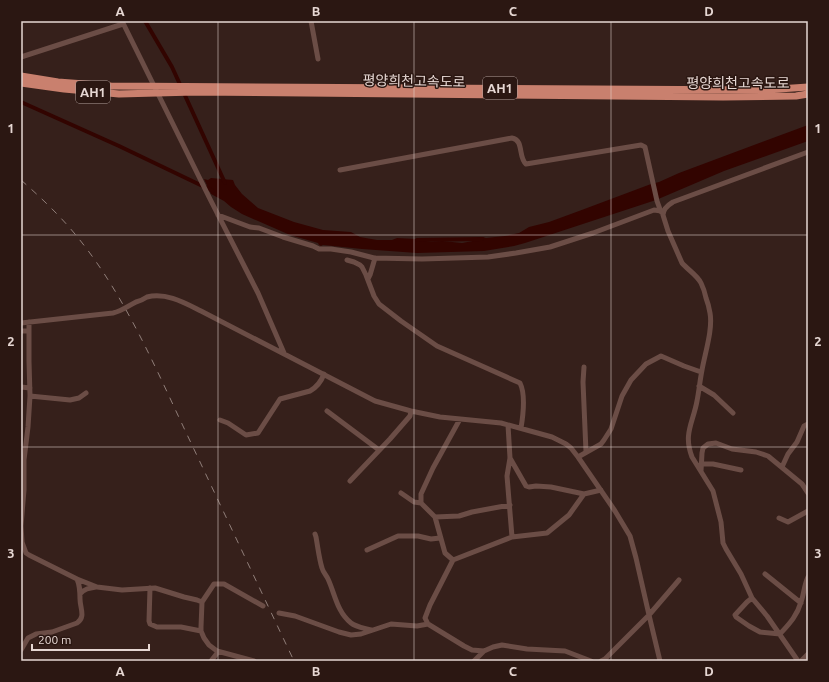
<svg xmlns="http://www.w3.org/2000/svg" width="829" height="682" viewBox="0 0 829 682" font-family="Ubuntu,'Noto Sans KR',sans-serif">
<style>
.water{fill:#320400}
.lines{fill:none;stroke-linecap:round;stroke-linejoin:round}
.canal{stroke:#320400;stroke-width:4}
.minor{stroke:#6b4d46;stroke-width:5}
.highway{stroke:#c9806e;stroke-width:7}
.rail{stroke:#907e79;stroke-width:1;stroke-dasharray:7 7;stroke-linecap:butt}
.grid{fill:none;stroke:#e6d7d3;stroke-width:1;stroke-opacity:0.55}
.labels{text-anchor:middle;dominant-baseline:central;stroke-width:3;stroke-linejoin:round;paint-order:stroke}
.shield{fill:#2b1712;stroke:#ae9d99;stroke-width:1}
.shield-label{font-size:13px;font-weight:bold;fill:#e6d7d3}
.street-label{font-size:14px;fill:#e6d7d3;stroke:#2b1712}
.neatline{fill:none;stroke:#e6d7d3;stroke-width:1.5}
.grid-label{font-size:13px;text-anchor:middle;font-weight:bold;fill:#e6d7d3}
</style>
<rect width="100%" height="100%" fill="#36201b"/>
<path class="water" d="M808,125V141L724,171L656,200L525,243L514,246L484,251L417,253L362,249L323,245L321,246L319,245L318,243L290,235L242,214L231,207L224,201L211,194L204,179L208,180L211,178L233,180L235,185L242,194L258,208L294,222L323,230L351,232L360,237L377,240H392L397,238L417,239L425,241L431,242L442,241L462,243L478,240L483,237L486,238L505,236L519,233L529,227L549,222L579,211L651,184L659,182L679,173Z"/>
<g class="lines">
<path class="canal" d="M145,21L172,67L225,183
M21,102L119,146L213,191
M417,240L482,239"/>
<path class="minor" d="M122,21L210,199L258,293L284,353
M311,21L318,59
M21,57L123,24
M340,170L512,138C524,140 518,157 526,164L641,145L645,147L657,201L661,212
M218,215L250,227L259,228L283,237L313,246L319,249H331L351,252L374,258L422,259L488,257L516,253L550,247L593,233L654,210L661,211
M347,260L354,262L360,265L362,267L366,275L374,296L379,304L401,321L437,346L520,383C526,395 523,416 521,428
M368,279L370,275L375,258
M21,323L113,313C122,311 128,306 136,302C140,301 144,299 147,297C166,292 185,303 201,311L375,401L411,411L440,417L501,423L552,437L566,444L571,448L578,457L615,511L630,536L636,558L649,615L660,661
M21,331H29
M584,367L583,382L586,452
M699,386L714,395L733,413
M21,387L30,388
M30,396L70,400L79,398L86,393
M327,411L379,450
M220,420L228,423L246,435L258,433L280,399L310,391C317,387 321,382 324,374
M508,425L510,458L507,476L512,537
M578,457L601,444L604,440L611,429L622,396L631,380L646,364L661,356L684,366L701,372
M510,458L526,486L529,487L536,486L551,487L584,494
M702,464H713L741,470
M782,467L788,454L797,442L804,426L808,424
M701,471L702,453L703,448L708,444L716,443L732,449L756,452L768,456L802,484L808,493
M350,481L390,439L410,416L411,411
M401,493L414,502L421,503L435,517L445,553L453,560
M421,503V494L433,468L460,419
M435,517L459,516L472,512L510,505
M779,518L788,522L808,511
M315,534L316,537C318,548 319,558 322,568C323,572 326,575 328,579C335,594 337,612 351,623C356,627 364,628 371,630
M367,550L398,536H418L431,539L440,538
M765,574L801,603
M77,579L97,587L122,590L155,588L184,597L197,600L202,602
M150,588L149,621L150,624L157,627H181L201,631
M80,594C84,589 89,588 96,587
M752,598L747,602L735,615L736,617L749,626L760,632L780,634C789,624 797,616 801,602C804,594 804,585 808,577
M279,613L295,616L339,632L351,635L361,634L391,624L417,626L428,624
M21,650L28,638L36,634L52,632L77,623C86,617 80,608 80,599C80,591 80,586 77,579L29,555L26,553L22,542L21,526L24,490V460L28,427L30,396L29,361V322
M211,661L218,652
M254,661L217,651L209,645L204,638L201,631V627L202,602L214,584H224L263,606
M474,661L484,651
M591,661L565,651L527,649L502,645L493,647L484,651L472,650L464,646L428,624L425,618L430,605L453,560L512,537L547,533L569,515L584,494L601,490
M601,661L605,659L649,615L679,580
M798,661L767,616L752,598L741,574L726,549L723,543L721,522L713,491L692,457C683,434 693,423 697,401C699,391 700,380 702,370C705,353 713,329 710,313C709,307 708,303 706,298C705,293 703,287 701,283C697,275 688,270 682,263L668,231L663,215C663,209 668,205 673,202L808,152
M801,661L808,654"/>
<path class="highway" d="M21,76L58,82L111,86L764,90L808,87
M21,83L64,89L119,94L195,92L723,97L796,96L808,94"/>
<path class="rail" d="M21,180C38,195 54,210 69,227C124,290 156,370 192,445C226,517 260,589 294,661"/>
</g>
<path class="grid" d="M218,21V661M414,21V661M611,21V661M21,235H808M21,447H808"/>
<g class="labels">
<g class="shield">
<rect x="483" y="77" width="34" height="22" rx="3"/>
<rect x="76" y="81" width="34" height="22" rx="3"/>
</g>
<g class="shield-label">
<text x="500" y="88">AH1</text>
<text x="93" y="92">AH1</text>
</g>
<g class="street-label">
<text transform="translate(414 81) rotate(1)">평양희천고속도로</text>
<text x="738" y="83">평양희천고속도로</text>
</g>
</g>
<rect width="829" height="682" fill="none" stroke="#2b1712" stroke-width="44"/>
<path d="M32 644v6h117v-6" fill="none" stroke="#e6d7d3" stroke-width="2"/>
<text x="38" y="644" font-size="12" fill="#e6d7d3" stroke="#2b1712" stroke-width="3" paint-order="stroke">200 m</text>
<rect x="22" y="22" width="785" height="638" class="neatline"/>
<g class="grid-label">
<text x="120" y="16">A</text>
<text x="316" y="16">B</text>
<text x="513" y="16">C</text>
<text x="709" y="16">D</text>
<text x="11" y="133">1</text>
<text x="818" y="133">1</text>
<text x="11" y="346">2</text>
<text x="818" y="346">2</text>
<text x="11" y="558">3</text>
<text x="818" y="558">3</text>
<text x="120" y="676">A</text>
<text x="316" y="676">B</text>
<text x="513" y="676">C</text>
<text x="709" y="676">D</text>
</g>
</svg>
